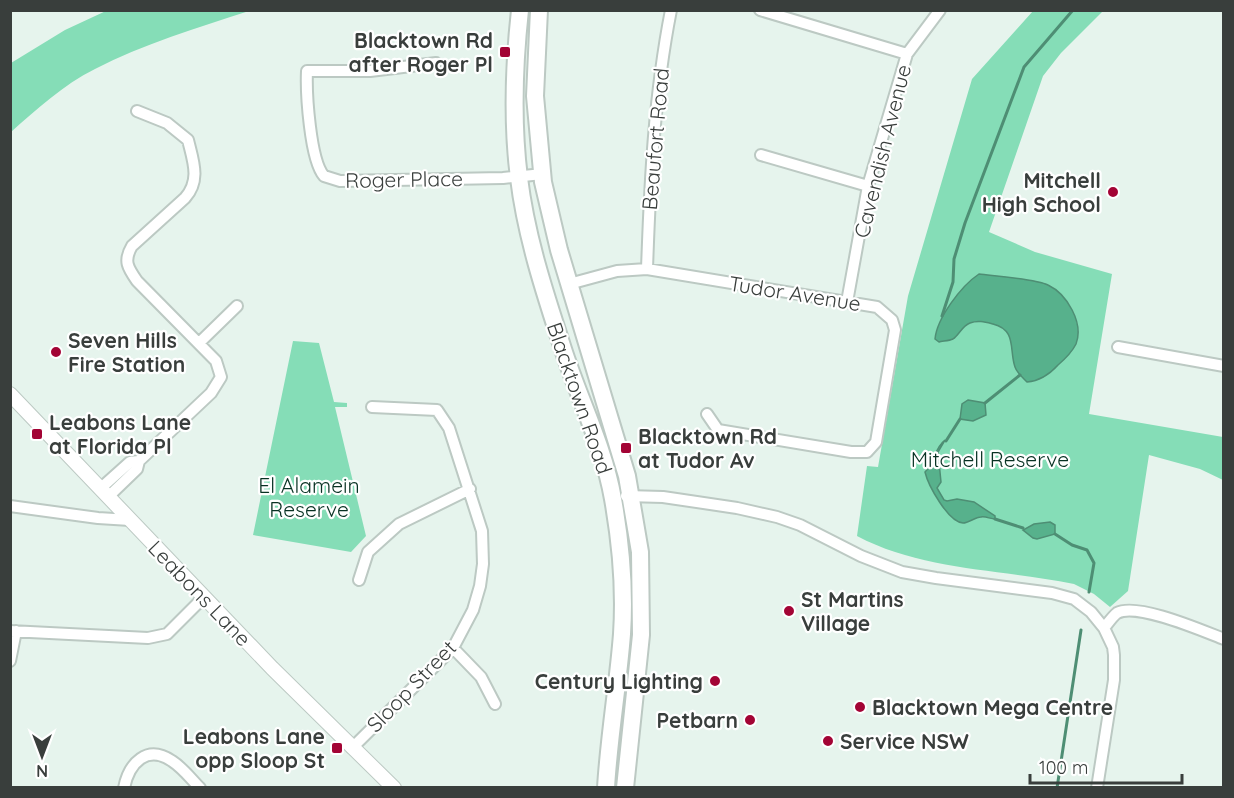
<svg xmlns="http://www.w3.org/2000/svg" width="1234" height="798" viewBox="0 0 1234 798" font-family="Quicksand,sans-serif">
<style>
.green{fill:#85ddb7}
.water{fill:#57b18c;stroke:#4e8e74;stroke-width:1.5}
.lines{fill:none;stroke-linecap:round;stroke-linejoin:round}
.stream{stroke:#4e8e74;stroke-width:3}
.minor-casing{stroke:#bcc9c3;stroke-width:14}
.tertiary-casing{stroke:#bcc9c3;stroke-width:16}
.primary-casing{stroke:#bcc9c3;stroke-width:20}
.minor{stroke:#fff;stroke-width:10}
.tertiary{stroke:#fff;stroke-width:14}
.primary{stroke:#fff;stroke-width:16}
.poi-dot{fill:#a30435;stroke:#fff;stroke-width:2}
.labels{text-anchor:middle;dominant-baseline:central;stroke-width:4.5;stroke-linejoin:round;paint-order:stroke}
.poi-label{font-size:21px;font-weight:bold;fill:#393e3c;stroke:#fff;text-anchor:start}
.street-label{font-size:21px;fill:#393e3c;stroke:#fff}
.park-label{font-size:21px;fill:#083223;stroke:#fff}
</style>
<rect width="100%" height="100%" fill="#e6f4ed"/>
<path class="green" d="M108,10L249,11C197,28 143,44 95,69C63,85 37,109 11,132V63L65,30Z
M1033,11H1103L1061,53L1043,76L989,232L1035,252L1112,274L1089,414L1223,437V480L1200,469L1149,455L1128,591L1110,607L1094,594L1074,584C1002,569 923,571 857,536L867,466L878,467L908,296L972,79Z
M293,341L319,343L334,402L347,403V407H335L366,536L351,552L253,535Z"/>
<path class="water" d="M979,274C995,276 1037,279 1048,285C1067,294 1084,323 1076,344C1072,352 1065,359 1058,365C1049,375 1040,381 1027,382C1022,377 1017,373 1015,367C1009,350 1017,330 993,324C985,322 978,320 970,323C962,326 959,335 953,339C949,341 942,341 939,342L935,339C937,318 961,286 979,274Z
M968,400L985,403L986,415L973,421L960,419L962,404Z
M945,440L938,452L941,482L937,488L944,500L947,501L957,499L974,502L995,516V519C990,519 986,516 981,517C975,517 969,523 963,523C948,522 928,485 925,472C935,463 934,448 945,440Z
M1050,522L1055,525V534L1037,539L1033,538L1023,530L1034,524Z"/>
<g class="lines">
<path class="stream" d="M942,316L953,282L954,259L965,223L1024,67L1073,10
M985,403L1020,375
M946,441L960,419
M995,519L1023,528
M1055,534L1072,545L1087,550L1094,563L1089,592
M1057,788L1081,630"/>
<g class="minor-casing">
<path id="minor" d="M760,10L907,54
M436,63L370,71H307C306,93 310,160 324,176L340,181L503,178L543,174
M761,155L868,186
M647,269C650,182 654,96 671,10
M569,284L617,271L647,269L877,307L892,320L895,330L876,442L867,452H851L718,430L707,414
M847,302L868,186L907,54L940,10
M199,343L237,306
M1118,347L1224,366
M101,488L130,462L139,461
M109,496L137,469L139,461L211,393L221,377L216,361L137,281C128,268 123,261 132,246L185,198C201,180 193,161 188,140L167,123L137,111
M626,496L663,497L737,508L777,517L800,525L861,556L902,572L936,578L1052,593L1074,599L1091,612L1104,628L1113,647L1114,655V680L1097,788
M10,506L98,518L130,520
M359,580L368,552L399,524L470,489
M1104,628C1108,623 1113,616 1117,613C1137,602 1203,631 1224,639
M10,631L148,638L167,634L204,597
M453,648L481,677L495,704
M10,661L16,631
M352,748L453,648L473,610L480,586L483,564L482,531L449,428L437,410L372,407
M124,788C129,763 147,744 172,761C183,768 191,779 200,788"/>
</g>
<g class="tertiary-casing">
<path id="tertiary" d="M10,394L272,668L394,788"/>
</g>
<g class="primary-casing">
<path id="primary" d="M520,10C514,65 512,123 519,178C526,236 545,294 563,349C579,399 604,447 613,499C621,544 625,589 622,634C618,686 609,736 606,788
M539,10L535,96L543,182L559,250L627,476L640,552L641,635L625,788"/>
</g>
<use href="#minor" class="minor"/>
<use href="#tertiary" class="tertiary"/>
<use href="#primary" class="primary"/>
</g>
<g class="poi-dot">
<rect x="499" y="46" width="12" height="12" rx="3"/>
<circle cx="1113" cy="192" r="6"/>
<circle cx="56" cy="352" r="6"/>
<rect x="31" y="428" width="12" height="12" rx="3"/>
<rect x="620" y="442" width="12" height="12" rx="3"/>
<circle cx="789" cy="611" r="6"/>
<circle cx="715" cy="681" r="6"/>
<circle cx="860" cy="707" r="6"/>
<circle cx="750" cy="720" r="6"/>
<circle cx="828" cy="741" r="6"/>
<rect x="331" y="742" width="12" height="12" rx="3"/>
</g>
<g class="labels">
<g class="poi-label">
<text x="493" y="40" text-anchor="end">Blacktown Rd<tspan x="493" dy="24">after Roger Pl</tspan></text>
<text x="1101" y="180" text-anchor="end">Mitchell<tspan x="1101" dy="24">High School</tspan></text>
<text x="68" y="340">Seven Hills<tspan x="68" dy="24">Fire Station</tspan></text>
<text x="49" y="422">Leabons Lane<tspan x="49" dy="24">at Florida Pl</tspan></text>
<text x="638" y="436">Blacktown Rd<tspan x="638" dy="24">at Tudor Av</tspan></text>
<text x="801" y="599">St Martins<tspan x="801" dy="24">Village</tspan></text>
<text x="703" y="681" text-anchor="end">Century Lighting</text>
<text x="872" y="707">Blacktown Mega Centre</text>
<text x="738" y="720" text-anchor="end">Petbarn</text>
<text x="325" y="736" text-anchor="end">Leabons Lane<tspan x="325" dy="24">opp Sloop St</tspan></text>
<text x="840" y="741">Service NSW</text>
</g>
<g class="street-label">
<text transform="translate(655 139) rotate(-85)">Beaufort Road</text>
<text transform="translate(882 151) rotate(-76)">Cavendish Avenue</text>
<text transform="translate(404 179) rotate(-1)">Roger Place</text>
<text transform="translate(795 293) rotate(9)">Tudor Avenue</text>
<text transform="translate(580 398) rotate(71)">Blacktown Road</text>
<text transform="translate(200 593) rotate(46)">Leabons Lane</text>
<text transform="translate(411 686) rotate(-46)">Sloop Street</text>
</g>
<g class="park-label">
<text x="990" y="459">Mitchell Reserve</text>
<text x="309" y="485">El Alamein<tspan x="309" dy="24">Reserve</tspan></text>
</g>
</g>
<rect width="1234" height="798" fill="none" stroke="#393e3c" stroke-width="24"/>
<g transform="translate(42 756) rotate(180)" stroke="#ffffff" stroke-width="4.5" paint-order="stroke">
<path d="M0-4.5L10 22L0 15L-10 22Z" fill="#393e3c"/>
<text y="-9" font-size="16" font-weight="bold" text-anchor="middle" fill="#393e3c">N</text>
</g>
<path d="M1030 774v9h152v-9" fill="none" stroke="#393e3c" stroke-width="3"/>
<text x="1039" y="774" font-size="18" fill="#393e3c" stroke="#ffffff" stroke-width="4.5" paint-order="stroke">100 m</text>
</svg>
